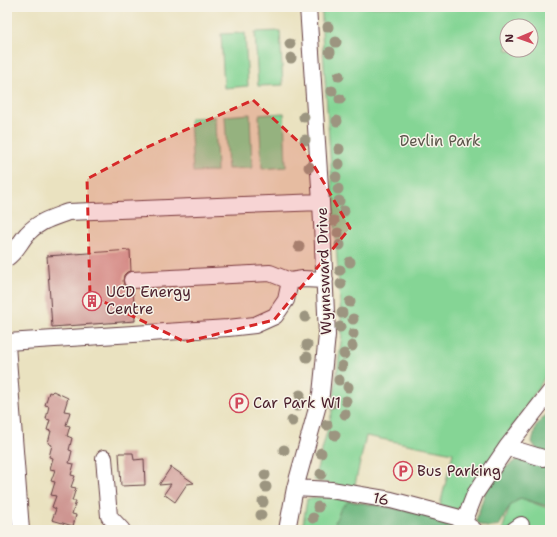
<svg xmlns="http://www.w3.org/2000/svg" width="557" height="537" viewBox="0 0 557 537" font-family="'Shantell Sans',sans-serif">
<style>
.green{fill:#85d595;stroke:#687a60;fill-rule:evenodd}
.forest{fill:#6cb67e;stroke:#5b6a54}
.building{fill:#ce9591}
.lines{fill:none;stroke-linecap:round;stroke-linejoin:round}
.minor-casing{stroke:#623c41;stroke-width:18}
.minor{stroke:#fff;stroke-width:16}
.tree{fill:#9c9580}
.marked{fill:#d62828;fill-opacity:0.2;stroke:#d62828;stroke-width:3;stroke-dasharray:8 5;stroke-linejoin:round}
.labels{text-anchor:middle;dominant-baseline:central;stroke-width:3;stroke-linejoin:round;paint-order:stroke}
.park-label{font-size:15px;fill:#5c564b;stroke:#f7f3e8}
.street-label{font-size:15px;fill:#4a1f2b;stroke:#f7f3e8}
.poi-label{font-size:15px;fill:#4a1f2b;stroke:#f7f3e8;text-anchor:start}
</style>
<rect width="100%" height="100%" fill="#f7f3e8"/>
<filter id="ink" filterUnits="userSpaceOnUse"><feTurbulence type="fractalNoise" baseFrequency=".025" numOctaves="2"/><feDisplacementMap in="SourceGraphic" scale="8" xChannelSelector="R" yChannelSelector="G"/><feConvolveMatrix kernelMatrix="1 2 1 2 8 2 1 2 1" color-interpolation-filters="sRGB"/></filter>
<filter id="wash" filterUnits="userSpaceOnUse"><feTurbulence type="fractalNoise" baseFrequency=".012" numOctaves="4" result="noise"/><feDisplacementMap in="SourceGraphic" scale="16" xChannelSelector="R" yChannelSelector="G"/><feGaussianBlur stdDeviation="0.9" result="paint"/><feColorMatrix in="noise" values="0 0 0 0 0 0 0 0 0 0 0 0 0 0 0 0 0 1.4 0 .05"/><feComposite in="paint" operator="in"/></filter>
<g filter="url(#wash)">
<rect width="100%" height="100%" fill="#eae2c0"/>
<path class="green" d="M323,7H550V367L541,384L457,510L440,505L453,453L366,436L354,489L314,480L332,412L342,334L322,34V9ZM507,26H531V50H507Z
M280,31L283,85L258,86L255,32Z
M245,33L248,86L224,88L221,34Z
M284,113L286,167L262,169L259,115Z
M250,114L252,168L228,169L225,116Z
M215,117L217,171L193,172L190,118Z
M319,497H326L430,513L454,525L452,530H302L307,499Z
M520,498L550,509V530H502L510,506Z"/>
<path class="forest" d="M550,410V453L537,450L532,442L536,426Z
M519,458H543L550,462V507L520,498L510,506L499,526C490,528 482,528 476,521L486,489L502,470Z
M349,501L424,513L444,524L448,530H338L335,522L341,508Z"/>
<g id="blocks">
<path class="building" d="M130,250L131,271L127,272L124,275L123,281L124,285L127,288L133,289L135,321L52,327L47,256Z
M53,391L68,398L64,411L70,412L66,425L70,426L67,436L72,438L69,450L72,451L69,463L74,464L71,475L75,476L71,487L76,488L72,501H76L72,514L76,515L73,526L52,520L56,509L52,507L56,496L51,495L55,482L51,481L55,470L50,469L53,458L49,457L52,445L48,443L51,431L47,430L50,420L46,419L49,406L45,405L49,392L51,393Z
M119,453H133L134,460L144,459L145,485L121,486Z
M171,467L194,483L187,484L175,502L164,494L171,484L159,485Z"/>
</g>
</g>
<g filter="url(#ink)">
<use href="#blocks" fill-opacity="0" stroke="#623c41" stroke-width="1"/>
<g class="lines">
<g class="minor-casing">
<path id="minor" d="M7,258C16,252 20,242 27,234C39,221 52,218 68,212L321,202
M132,280L270,273L290,281L303,279L325,280
M7,342L228,328L255,325L275,316L286,300L290,281
M7,345L21,530
M507,447L543,458
M104,458L109,516L122,530
M295,488L331,490L391,500L456,517L474,530
M287,530L295,488L321,394L327,335L321,202L308,7
M461,530L475,494L507,447L550,392
M514,530L521,525"/>
</g>
<use href="#minor" class="minor"/>
</g>
<g class="tree">
<circle cx="328" cy="27" r="5.5"/>
<circle cx="336" cy="42" r="5.5"/>
<circle cx="290" cy="44" r="5.5"/>
<circle cx="330" cy="52" r="5.5"/>
<circle cx="291" cy="58" r="5.5"/>
<circle cx="339" cy="76" r="5.5"/>
<circle cx="332" cy="91" r="5.5"/>
<circle cx="340" cy="99" r="5.5"/>
<circle cx="304" cy="117" r="5.5"/>
<circle cx="337" cy="121" r="5.5"/>
<circle cx="305" cy="140" r="5.5"/>
<circle cx="339" cy="149" r="5.5"/>
<circle cx="339" cy="164" r="5.5"/>
<circle cx="309" cy="167" r="5.5"/>
<circle cx="336" cy="177" r="5.5"/>
<circle cx="338" cy="189" r="5.5"/>
<circle cx="339" cy="201" r="5.5"/>
<circle cx="344" cy="211" r="5.5"/>
<circle cx="334" cy="221" r="5.5"/>
<circle cx="338" cy="233" r="5.5"/>
<circle cx="340" cy="245" r="5.5"/>
<circle cx="299" cy="246" r="5.5"/>
<circle cx="350" cy="262" r="5.5"/>
<circle cx="340" cy="270" r="5.5"/>
<circle cx="341" cy="284" r="5.5"/>
<circle cx="350" cy="302" r="5.5"/>
<circle cx="342" cy="313" r="5.5"/>
<circle cx="305" cy="317" r="5.5"/>
<circle cx="353" cy="319" r="5.5"/>
<circle cx="340" cy="327" r="5.5"/>
<circle cx="353" cy="334" r="5.5"/>
<circle cx="307" cy="345" r="5.5"/>
<circle cx="352" cy="346" r="5.5"/>
<circle cx="344" cy="354" r="5.5"/>
<circle cx="307" cy="357" r="5.5"/>
<circle cx="342" cy="366" r="5.5"/>
<circle cx="339" cy="380" r="5.5"/>
<circle cx="348" cy="387" r="5.5"/>
<circle cx="300" cy="395" r="5.5"/>
<circle cx="346" cy="401" r="5.5"/>
<circle cx="332" cy="403" r="5.5"/>
<circle cx="297" cy="406" r="5.5"/>
<circle cx="345" cy="414" r="5.5"/>
<circle cx="292" cy="421" r="5.5"/>
<circle cx="327" cy="425" r="5.5"/>
<circle cx="335" cy="435" r="5.5"/>
<circle cx="284" cy="450" r="5.5"/>
<circle cx="321" cy="453" r="5.5"/>
<circle cx="321" cy="474" r="5.5"/>
<circle cx="265" cy="475" r="5.5"/>
<circle cx="266" cy="487" r="5.5"/>
<circle cx="263" cy="502" r="5.5"/>
<circle cx="318" cy="507" r="5.5"/>
<circle cx="261" cy="515" r="5.5"/>
<circle cx="313" cy="518" r="5.5"/>
</g>
</g>
<path class="marked" d="M253,100L302,145L350,228L274,320L185,342L90,295L87,179L145,148Z"/>
<defs>
<g id="building-ring" transform="scale(1)"><circle r="9.5" fill="#f7f3e8" stroke="#d1495b" stroke-width="1.5"/><path d="M-4-6H4V6H1V3H-1V6H-4ZM-2.5-4.3h1.7v1.8h-1.7ZM.8-4.3h1.7v1.8H.8ZM-2.5-1h1.7V.8h-1.7ZM.8-1h1.7V.8H.8Z" fill="#d1495b"/></g>
<g id="parking-ring" transform="scale(1)"><circle r="9.5" fill="#f7f3e8" stroke="#d1495b" stroke-width="1.5"/><path d="M-3.5-5.5H1a3.5 3.5 0 0 1 0 7H-1V5.5H-3.5ZM-1-3.4V-.6H.8a1.4 1.4 0 0 0 0-2.8Z" fill="#d1495b"/></g>
</defs>
<g fill-rule="evenodd">
<use href="#building-ring" x="92" y="301"/>
<use href="#parking-ring" x="239" y="403"/>
<use href="#parking-ring" x="403" y="471"/>
</g>
<g class="labels">
<g class="park-label">
<text x="440" y="141">Devlin Park</text>
</g>
<g class="street-label">
<text transform="translate(324 271) rotate(-92)">Wynnsward Drive</text>
<text transform="translate(381 499) rotate(10)">16</text>
</g>
<g class="poi-label">
<text x="106" y="292">UCD Energy<tspan x="106" dy="17">Centre</tspan></text>
<text x="253" y="403">Car Park W1</text>
<text x="417" y="471">Bus Parking</text>
</g>
</g>
<rect width="557" height="537" fill="none" stroke="#f7f3e8" stroke-width="24"/>
<g transform="translate(519 38) rotate(268)"><circle r="19" fill="#f7f3e8" stroke="#b29e9c"/>
<path d="M0-3L7 15L0 10L-7 15Z" fill="#d1495b"/>
<text y="-6" font-size="11" font-weight="bold" text-anchor="middle" fill="#4a1f2b">N</text>
</g>
</svg>
